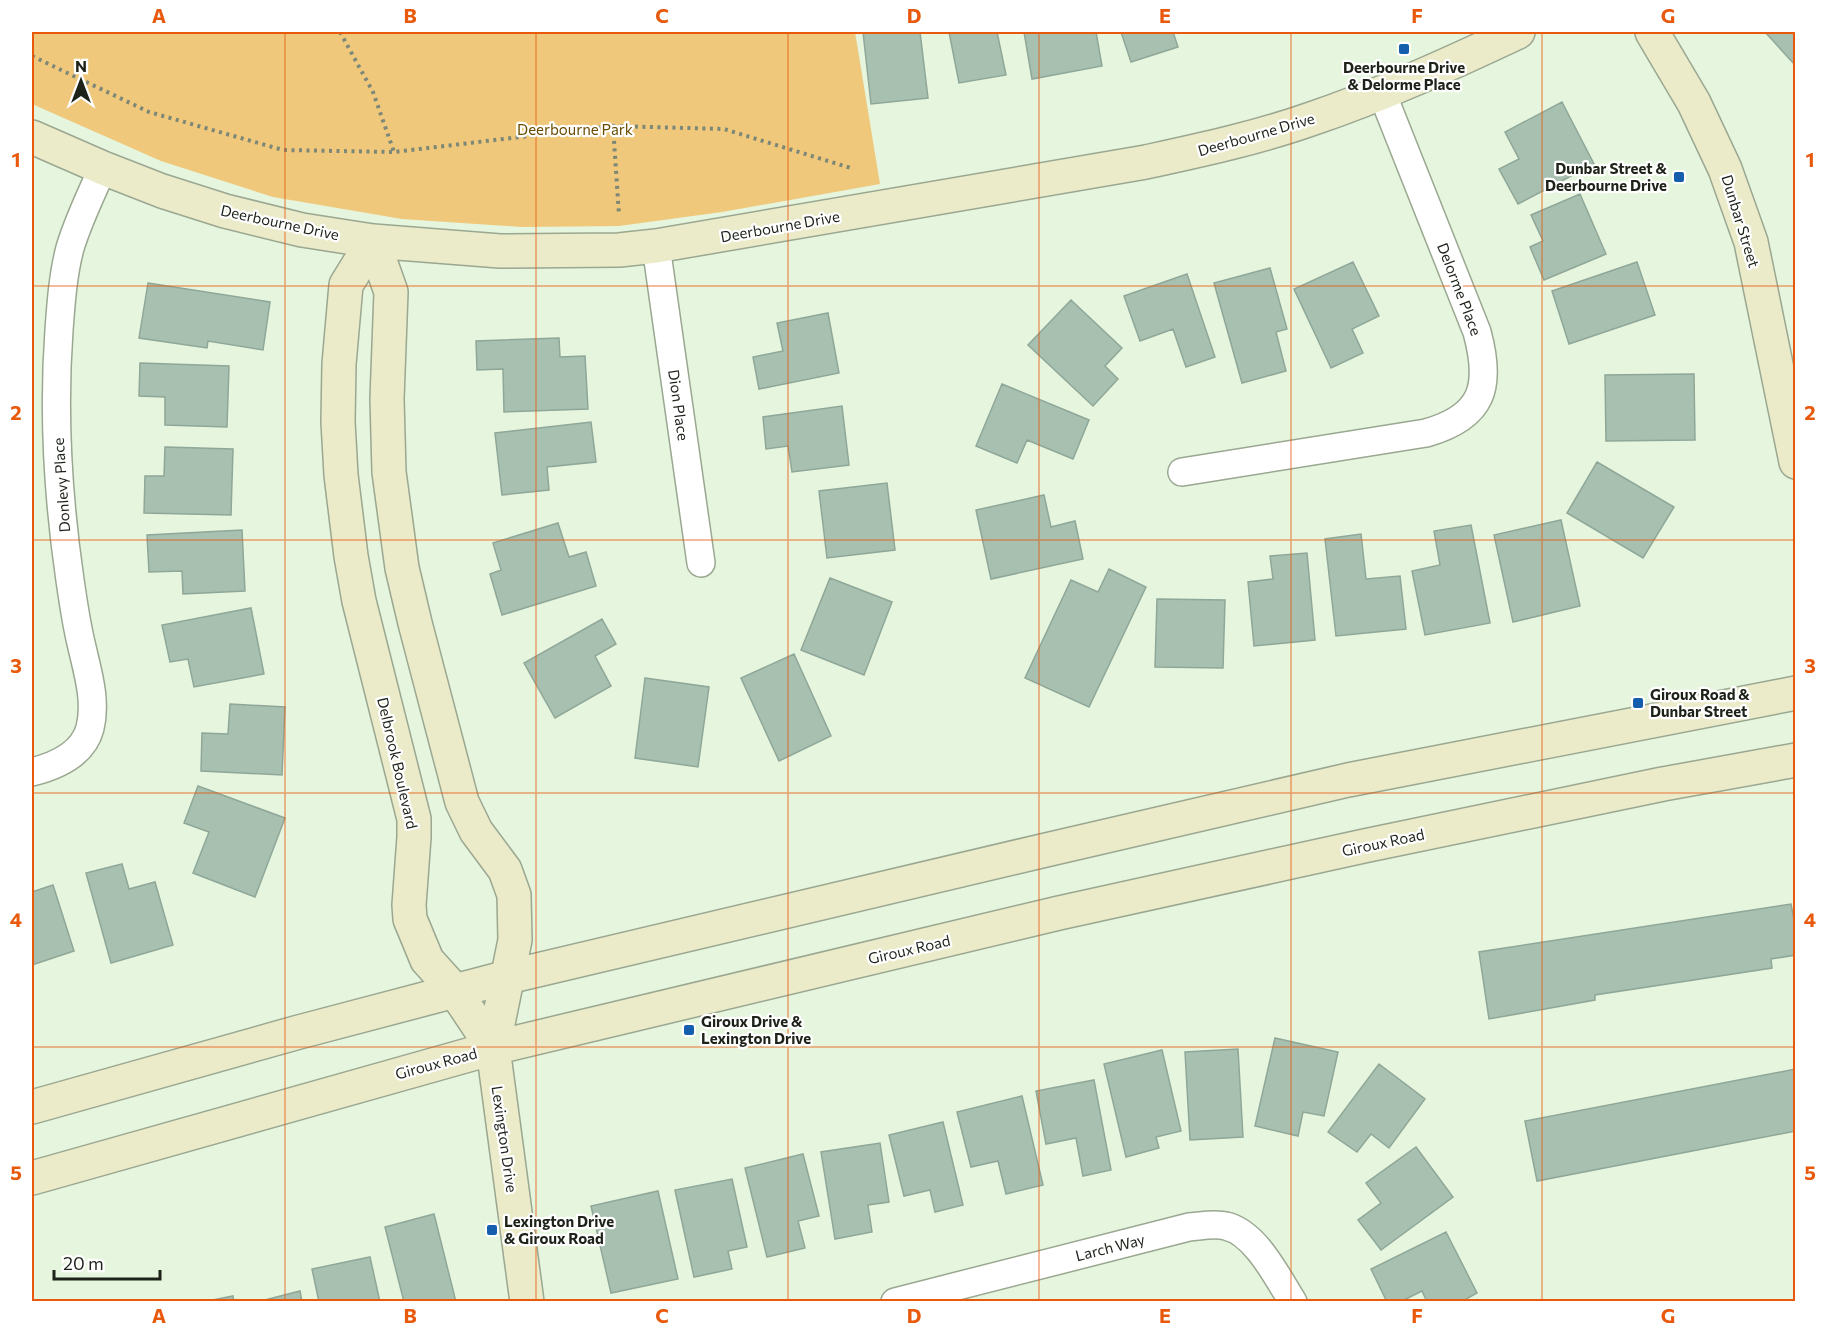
<svg xmlns="http://www.w3.org/2000/svg" width="1827" height="1333" viewBox="0 0 1827 1333" font-family="Commissioner,sans-serif">
<style>
.green{fill:#efc87b}
.building{fill:#a7c0b0;stroke:#8fa798;stroke-width:1.5}
.lines{fill:none;stroke-linecap:round;stroke-linejoin:round}
.street-casing{stroke:#9aa791;stroke-width:30}
.secondary-casing{stroke:#9aa791;stroke-width:36}
.path{stroke:#7d8777;stroke-width:4;stroke-dasharray:3 4.5;stroke-linecap:butt}
.street{stroke:#fff;stroke-width:27}
.secondary{stroke:#ebeac9;stroke-width:33}
.grid{fill:none;stroke:#e8590c;stroke-width:1.5;stroke-opacity:0.55}
.poi-dot{fill:#155ead;stroke:#fff;stroke-width:2}
.labels{text-anchor:middle;dominant-baseline:central;stroke-width:4.5;stroke-linejoin:round;paint-order:stroke}
.poi-label{font-size:15px;font-weight:bold;fill:#1e231a;stroke:#fff;text-anchor:start}
.park-label{font-size:15px;fill:#694c00;stroke:#fff}
.street-label{font-size:15px;fill:#1e231a;stroke:#fff}
.neatline{fill:none;stroke:#e8590c;stroke-width:2}
.grid-label{font-size:20px;text-anchor:middle;font-weight:bold;fill:#e8590c}
</style>
<rect width="100%" height="100%" fill="#e6f5dd"/>
<path class="green" d="M32,32H855L880,184L722,212L619,226L522,227L402,219L273,197L161,161L32,104Z"/>
<path class="building" d="M863,32H920L928,98L871,104Z
M949,32H997L1006,75L959,83Z
M1024,32H1096L1102,66L1032,79Z
M1121,32H1173L1178,47L1131,62Z
M1765,32H1796V65H1795Z
M1562,102L1594,164L1518,204L1499,169L1519,159L1505,132Z
M1580,194L1606,254L1544,280L1530,247L1543,241L1531,215Z
M1353,262L1379,316L1352,329L1363,353L1331,368L1294,289Z
M1637,262L1655,315L1569,344L1552,291Z
M1270,268L1287,329L1276,332L1286,371L1242,383L1214,283Z
M1187,274L1215,357L1186,367L1173,329L1140,341L1124,296Z
M148,283L270,302L263,350L208,341L207,348L139,338Z
M1071,300L1122,348L1105,366L1118,379L1093,406L1028,345Z
M828,313L839,373L759,389L753,357L783,351L777,323Z
M559,338L560,357L585,356L588,409L504,412L503,369L477,370L476,341Z
M140,363L229,366L227,427L165,425V397L139,396Z
M1694,374L1695,440L1606,441L1605,375Z
M1002,384L1089,420L1073,459L1027,440L1017,463L976,446Z
M842,406L849,465L792,472L788,446L766,449L763,417Z
M591,422L596,462L547,467L549,490L502,495L495,433Z
M165,447L233,449L231,515L144,513L145,476H164Z
M1597,462L1674,507L1643,558L1567,513Z
M887,483L895,550L827,558L819,491Z
M1044,495L1051,527L1075,521L1083,559L991,579L976,510Z
M1561,520L1580,606L1513,622L1494,535Z
M558,523L569,557L586,552L596,586L502,615L490,574L501,570L493,543Z
M1471,525L1490,623L1425,635L1412,571L1440,565L1434,531Z
M242,530L245,591L183,594L182,571L149,572L147,535Z
M1361,534L1366,579L1400,576L1406,629L1336,636L1325,539Z
M1307,553L1315,640L1254,646L1248,582L1273,579L1270,556Z
M1109,569L1146,587L1089,707L1025,678L1071,580L1098,592Z
M830,578L892,602L864,675L801,650Z
M1157,599L1225,600L1223,668L1155,667Z
M251,608L264,674L194,687L188,659L170,662L162,625Z
M602,619L616,644L595,656L611,686L555,718L524,663Z
M794,654L831,736L779,761L741,678Z
M645,678L709,687L698,767L635,758Z
M230,704L285,707L282,775L201,771L202,733L228,734Z
M198,786L285,818L255,897L193,873L209,832L184,823Z
M122,864L129,889L155,882L173,945L111,963L86,873Z
M53,885L74,951L32,965V889V892Z
M1791,904L1796,930V955L1771,959L1772,968L1595,995V1000L1489,1019L1479,952Z
M1275,1038L1338,1052L1324,1116L1303,1112L1298,1136L1255,1126Z
M1238,1049L1243,1137L1190,1140L1185,1052Z
M1162,1050L1181,1131L1156,1137L1159,1148L1126,1157L1104,1064Z
M1379,1064L1425,1099L1389,1148L1371,1134L1357,1152L1328,1132Z
M1796,1069V1131L1537,1181L1525,1121Z
M1094,1080L1111,1170L1083,1176L1076,1138L1046,1144L1036,1091Z
M1022,1096L1043,1185L1006,1194L998,1161L971,1167L957,1112Z
M943,1122L963,1205L935,1212L930,1190L904,1196L889,1135Z
M880,1143L889,1202L868,1205L872,1232L835,1239L821,1152Z
M1416,1147L1453,1197L1381,1250L1358,1220L1381,1203L1366,1183Z
M803,1154L819,1216L798,1221L805,1248L767,1257L745,1168Z
M732,1179L747,1247L728,1251L732,1269L694,1277L675,1190Z
M658,1191L678,1279L611,1293L591,1206Z
M434,1214L456,1302H404L385,1227Z
M1446,1232L1477,1293L1461,1302H1427L1422,1291L1400,1302H1387L1371,1269Z
M370,1257L380,1302H319L312,1269Z
M300,1291L302,1302H257Z
M233,1296L234,1302H203Z"/>
<g class="lines">
<g class="street-casing">
<path id="street" d="M656,246L701,563
M1182,472L1426,433C1483,417 1492,387 1477,332L1382,93
M32,772C56,766 83,755 90,728C97,700 87,670 81,643C76,622 73,601 70,580C58,498 53,412 59,330C61,303 63,274 70,248C78,221 91,194 103,168
M895,1302L1189,1227C1201,1226 1215,1223 1226,1226C1256,1233 1277,1277 1293,1302"/>
</g>
<g class="secondary-casing">
<path id="secondary" d="M1652,32L1694,103L1725,169L1751,242L1796,462
M32,137L103,168L162,191L225,211L302,230L373,241L500,251L619,250L656,246L1146,162C1201,150 1257,138 1311,119C1382,95 1450,64 1518,32
M373,241L391,292L387,399L389,472L402,568L415,623L462,802L476,831L505,870L514,895L515,940L493,1048L527,1302
M373,241L346,285L339,364L338,422L341,475L351,556L359,601L414,819V837L409,905L410,919L427,960L455,991L493,1048
M32,1107L299,1032L508,977L1046,850L1348,780L1796,693
M32,1178L493,1048L1059,913L1364,846L1663,784L1796,760"/>
</g>
<path class="path" d="M340,32L373,92L394,152
M32,56L149,112L283,150L394,152L613,126L724,129L854,169
M613,126L619,215"/>
<use href="#street" class="street"/>
<use href="#secondary" class="secondary"/>
</g>
<path class="grid" d="M285,32V1302M536,32V1302M788,32V1302M1039,32V1302M1291,32V1302M1542,32V1302M32,286H1796M32,540H1796M32,793H1796M32,1047H1796"/>
<g class="poi-dot">
<rect x="1398" y="43" width="12" height="12" rx="3"/>
<rect x="1673" y="171" width="12" height="12" rx="3"/>
<rect x="1632" y="697" width="12" height="12" rx="3"/>
<rect x="683" y="1024" width="12" height="12" rx="3"/>
<rect x="486" y="1224" width="12" height="12" rx="3"/>
</g>
<g class="labels">
<g class="poi-label">
<text x="1404" y="67" text-anchor="middle">Deerbourne Drive<tspan x="1404" dy="17">&amp; Delorme Place</tspan></text>
<text x="1667" y="168" text-anchor="end">Dunbar Street &amp;<tspan x="1667" dy="17">Deerbourne Drive</tspan></text>
<text x="1650" y="694">Giroux Road &amp;<tspan x="1650" dy="17">Dunbar Street</tspan></text>
<text x="701" y="1021">Giroux Drive &amp;<tspan x="701" dy="17">Lexington Drive</tspan></text>
<text x="504" y="1221">Lexington Drive<tspan x="504" dy="17">&amp; Giroux Road</tspan></text>
</g>
<g class="park-label">
<text x="575" y="129">Deerbourne Park</text>
</g>
<g class="street-label">
<text transform="translate(1256 134) rotate(-16)">Deerbourne Drive</text>
<text transform="translate(1741 221) rotate(73)">Dunbar Street</text>
<text transform="translate(280 222) rotate(12)">Deerbourne Drive</text>
<text transform="translate(780 226) rotate(-10)">Deerbourne Drive</text>
<text transform="translate(1460 289) rotate(69)">Delorme Place</text>
<text transform="translate(679 405) rotate(82)">Dion Place</text>
<text transform="translate(61 485) rotate(-94)">Donlevy Place</text>
<text transform="translate(398 763) rotate(77)">Delbrook Boulevard</text>
<text transform="translate(1383 842) rotate(-12)">Giroux Road</text>
<text transform="translate(909 949) rotate(-13)">Giroux Road</text>
<text transform="translate(436 1063) rotate(-15)">Giroux Road</text>
<text transform="translate(505 1139) rotate(82)">Lexington Drive</text>
<text transform="translate(1110 1247) rotate(-14)">Larch Way</text>
</g>
</g>
<rect width="1827" height="1333" fill="none" stroke="#ffffff" stroke-width="66"/>
<g transform="translate(81 81)" stroke="#ffffff" stroke-width="4.5" paint-order="stroke">
<path d="M0-4.5L10 22L0 15L-10 22Z" fill="#1e231a"/>
<text y="-9" font-size="16" font-weight="bold" text-anchor="middle" fill="#1e231a">N</text>
</g>
<path d="M54 1270v9h106v-9" fill="none" stroke="#1e231a" stroke-width="3"/>
<text x="63" y="1270" font-size="18" fill="#1e231a" stroke="#ffffff" stroke-width="4.5" paint-order="stroke">20 m</text>
<rect x="33" y="33" width="1761" height="1267" class="neatline"/>
<g class="grid-label">
<text x="159" y="23">A</text>
<text x="410" y="23">B</text>
<text x="662" y="23">C</text>
<text x="914" y="23">D</text>
<text x="1165" y="23">E</text>
<text x="1417" y="23">F</text>
<text x="1668" y="23">G</text>
<text x="16" y="167">1</text>
<text x="1810" y="167">1</text>
<text x="16" y="420">2</text>
<text x="1810" y="420">2</text>
<text x="16" y="673">3</text>
<text x="1810" y="673">3</text>
<text x="16" y="927">4</text>
<text x="1810" y="927">4</text>
<text x="16" y="1180">5</text>
<text x="1810" y="1180">5</text>
<text x="159" y="1323">A</text>
<text x="410" y="1323">B</text>
<text x="662" y="1323">C</text>
<text x="914" y="1323">D</text>
<text x="1165" y="1323">E</text>
<text x="1417" y="1323">F</text>
<text x="1668" y="1323">G</text>
</g>
</svg>
